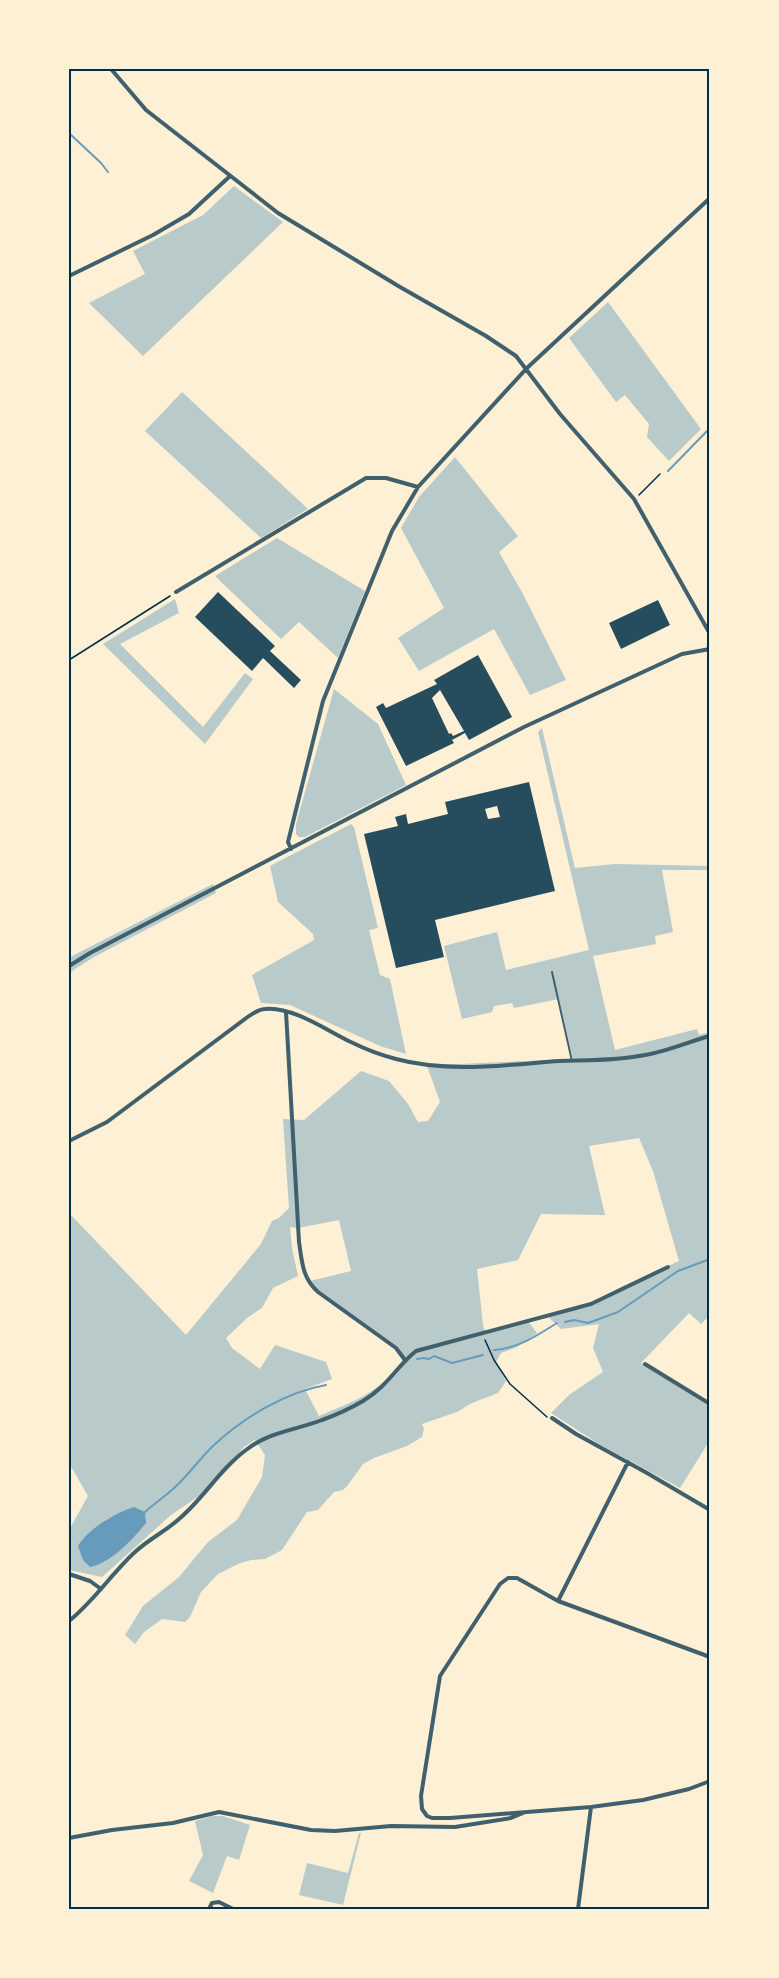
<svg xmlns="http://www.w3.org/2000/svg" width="779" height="1978" viewBox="0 0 779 1978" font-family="'Source Serif 4',serif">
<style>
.green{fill:#b9caca;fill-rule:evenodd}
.water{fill:#669bbc}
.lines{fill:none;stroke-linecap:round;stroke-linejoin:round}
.stream{stroke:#669bbc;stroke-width:2}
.building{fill:#264d5e;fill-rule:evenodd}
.path{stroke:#003049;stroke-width:1.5}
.service{stroke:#3f606c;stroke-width:2}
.minor{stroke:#3f606c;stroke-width:4}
.neatline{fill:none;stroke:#003049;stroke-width:2}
</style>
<rect width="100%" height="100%" fill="#fdf0d5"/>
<path class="green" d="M234,186L283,222L143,356L89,303L145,274L133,251L203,215Z
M608,302L701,429L669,461L647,437L649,424L625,395L616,402L569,338Z
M182,392L308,509L261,538L145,431Z
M455,457L518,536L499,552L523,594L566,680L530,695L494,629L419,671L398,638L444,608L401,528L419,497Z
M277,538L365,591L338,658L299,622L281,639L215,576Z
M175,599L179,613L120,644L203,727L245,673L253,679L205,744L103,644Z
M334,689L378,724L406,785L305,837H299L296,834V824Z
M542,728L575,868L615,864L710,866V870H662L673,932L655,936L656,944L593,956L615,1050L697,1029L699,1035L710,1032V1315L701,1324L689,1313L641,1363L710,1407V1440L680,1488L599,1444L551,1413L569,1395L603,1372L593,1348L599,1324L561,1329L546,1315L589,1307L617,1289L679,1261L653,1171L639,1138L589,1146L605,1215L541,1214L518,1260L477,1269L483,1325L486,1334L527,1320L537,1333L517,1347L501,1353L496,1362L506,1381L498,1393L472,1403L457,1412L422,1424L424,1429L422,1437L407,1446L374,1458L363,1464L348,1485L343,1490L334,1492L318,1510L307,1512L282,1550L265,1559L251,1560L238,1564L218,1574L201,1592L190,1617L185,1622L162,1619L144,1632L135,1644L125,1635L143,1606L179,1577L208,1542L237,1520L262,1477L265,1455L255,1440L244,1447L211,1488L171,1515L102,1577L69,1570V1530L88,1496L69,1463V1213L186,1335L261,1244L272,1221L279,1218L289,1208L283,1119L304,1120L361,1071L389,1081L408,1104L418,1122L428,1121L440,1102L426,1063L437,1065L573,1059L559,999L514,1008L512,1003L494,1006L492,1012L462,1019L444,946L497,932L506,970L589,950L538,732ZM339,1220L351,1271L310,1281L316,1289L397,1347L403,1359C386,1390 350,1403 319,1416L305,1389L332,1379L326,1362L275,1345L260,1369L232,1348L226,1338L247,1318L262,1308L273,1288L298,1276L292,1248L290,1227L298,1228Z
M351,824L354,827L378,928L369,930L380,975L390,979L406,1054L380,1046L290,1005L261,1003L252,975L314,940L313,934L278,902L270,866Z
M213,884L216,893L94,957L69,973V958L74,955Z
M212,1816H223L250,1825L239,1860L227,1856L213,1893L189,1881L203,1855L195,1821Z
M359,1833H361L343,1905L299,1895L307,1863L348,1873Z"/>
<path class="water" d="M134,1507L145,1512L146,1523C132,1540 112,1562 90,1567L83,1560L78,1546C88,1529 115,1513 134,1507Z"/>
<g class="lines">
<path class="stream" d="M69,133L101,163L108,172
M668,471L710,428
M565,1322L574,1320L588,1323L618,1312L678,1271L710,1259
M494,1350C517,1349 538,1335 557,1323
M417,1359L423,1358L429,1359L434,1356L452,1363L483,1355
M145,1512C154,1504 164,1497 173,1489C188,1476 199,1459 214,1445C244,1417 286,1392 326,1385"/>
</g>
<path class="building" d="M218,592L275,646L270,651L301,680L294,688L263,658L252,671L195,617Z
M658,600L670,625L621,649L609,623Z
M478,655L512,717L469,740L465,733L452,740L454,743L406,766L376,707L383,703L386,708L437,684L434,680ZM440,690L464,731L453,736L451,733L449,734L432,698Z
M529,782L555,891L435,920L444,957L396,968L364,834L398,826L395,817L406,814L408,824L448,814L445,802ZM497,806L500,817L488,819L485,809Z"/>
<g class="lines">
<path class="path" d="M639,495L660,474
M69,660L170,596
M485,1340L494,1360L510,1384L547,1417
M708,1909L710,1893"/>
<path class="service" d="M552,972L572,1061"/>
<path class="minor" d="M111,69L146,110L278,213L400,287L486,336L516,356L560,414L634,499L710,634
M69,276L153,235L189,214L229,177
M176,592L366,478H386L418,487
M291,849L288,842L323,701L392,531L418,487L527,368L710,198
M69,966L90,953L524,727L682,654L710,649
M286,1012L299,1242C302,1261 302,1278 318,1292L396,1348L405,1360
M69,1141L107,1122L249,1016C254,1013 259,1009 265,1009C293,1006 329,1032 353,1043C367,1050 381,1055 396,1059C448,1073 505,1065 559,1061C587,1060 616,1061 645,1055C667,1051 688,1042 710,1036
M645,1364L710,1404
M552,1418L576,1434L647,1473L710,1510
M69,1574L90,1581L101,1589
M558,1601L628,1462
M69,1621C94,1601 112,1573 135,1552C149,1539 166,1531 179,1519C204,1498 220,1469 246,1450C268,1432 296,1430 322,1420C336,1415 351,1408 363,1401C388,1386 396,1367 416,1351L591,1304L668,1267
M710,1657L558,1601L517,1578H508L500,1584L440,1676L421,1796L422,1809L427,1816L432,1818H450L591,1807L643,1800L689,1789L710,1781
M69,1838L112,1830L173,1823L219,1812L311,1830L335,1831L391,1826L455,1827L511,1818L523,1813
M209,1909L212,1903L219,1902L233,1909
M578,1909L591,1807"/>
</g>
<rect width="779" height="1978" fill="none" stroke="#fdf0d5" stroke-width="141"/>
<rect x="70" y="70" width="638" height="1838" class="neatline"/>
</svg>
